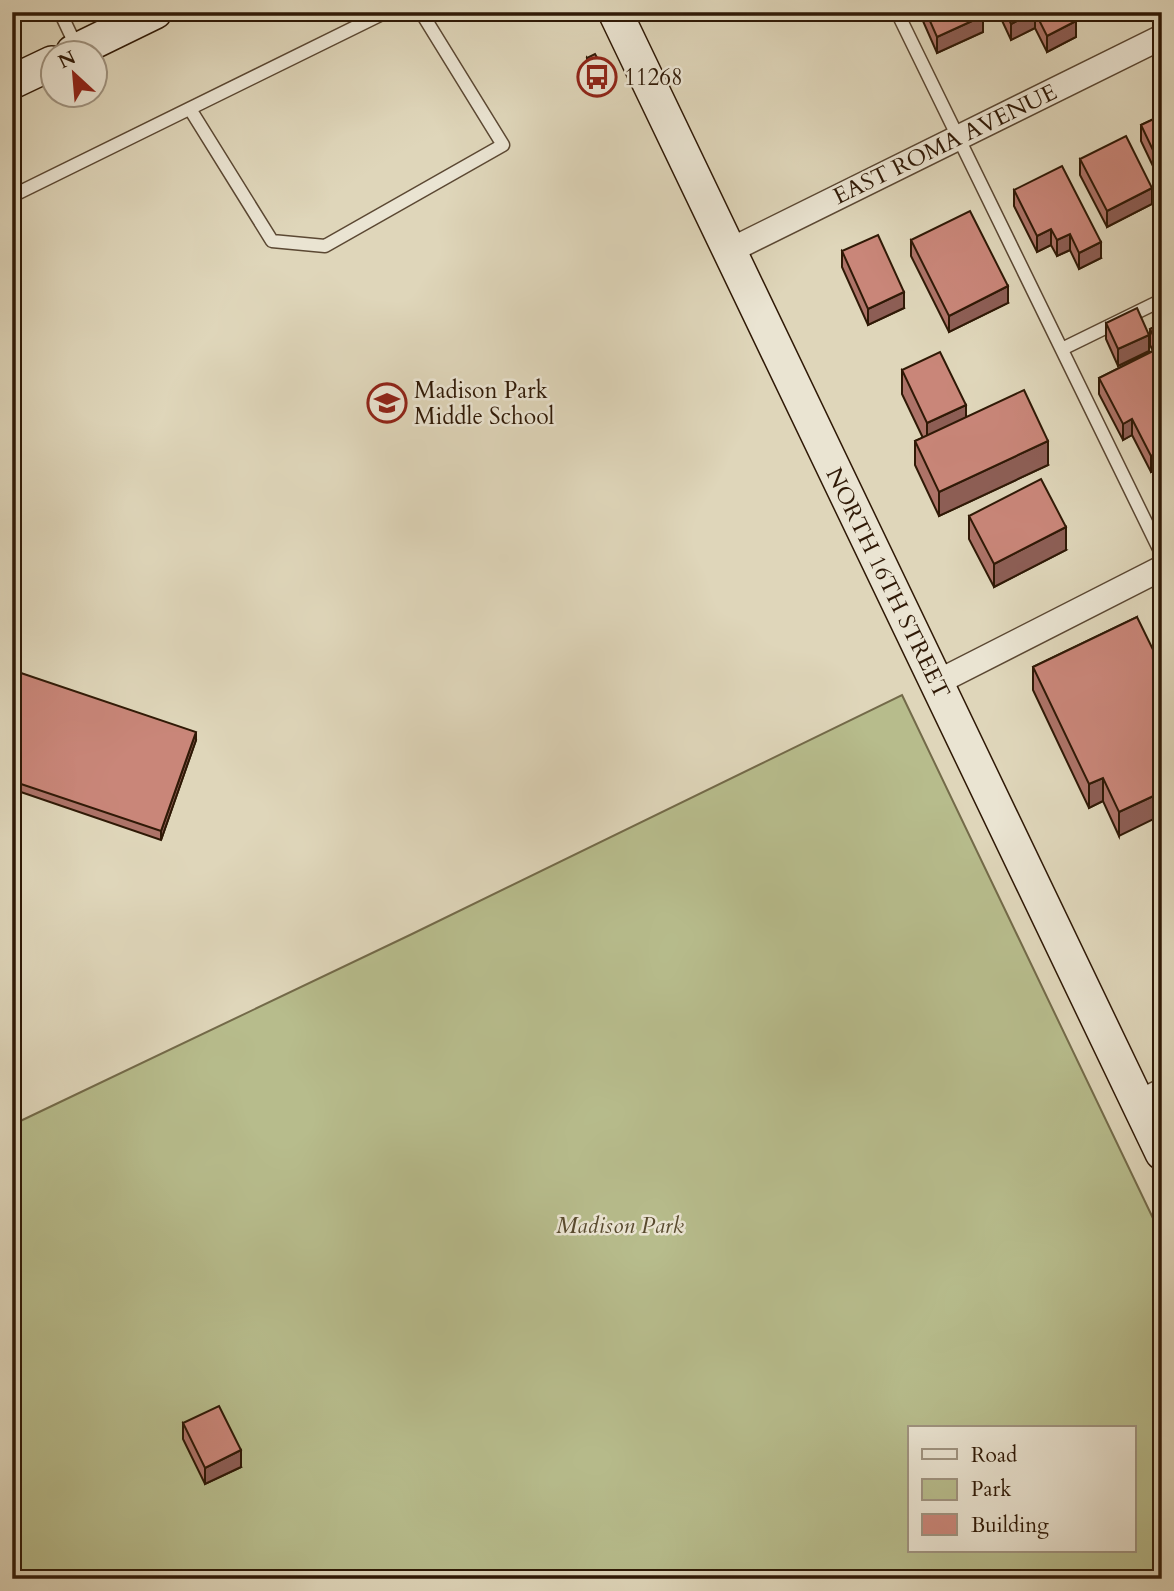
<svg xmlns="http://www.w3.org/2000/svg" width="1174" height="1591" viewBox="0 0 1174 1591" font-family="Cardo,serif">
<style>
.green{fill:#b7bc8c;stroke:#736a49;stroke-width:2;fill-rule:evenodd}
.lines{fill:none;stroke-linecap:round;stroke-linejoin:round}
.lane-casing{stroke:#5b4833;stroke-width:15}
.street-casing{stroke:#5b4833;stroke-width:27}
.secondary-casing{stroke:#2f1906;stroke-width:36}
.lane{stroke:#eae4d2;stroke-width:12}
.street{stroke:#eae4d2;stroke-width:24}
.secondary{stroke:#eae4d2;stroke-width:33}
.wall{fill:#ad7368;stroke:#2f1906;stroke-width:2}
.shaded-wall{fill:#8d5e55;stroke:#2f1906;stroke-width:2}
.building{fill:#c98679;stroke:#2f1906;stroke-width:2}
.labels{text-anchor:middle;dominant-baseline:central;stroke-width:5;stroke-linejoin:round;paint-order:stroke}
.poi-label{font-size:23px;fill:#2f1906;stroke:#eae4d2;text-anchor:start}
.street-label{font-size:23px;fill:#2f1906;stroke:#eae4d2}
.park-label{font-size:23px;font-style:italic;fill:#584a2e;stroke:#eae4d2}
</style>
<rect width="100%" height="100%" fill="#dfd6ba"/>
<filter id="stains"><feTurbulence type="fractalNoise" baseFrequency=".00286" numOctaves="4"/><feColorMatrix values="0 0 0 0 .2 0 0 0 0 .09 0 0 0 0 .02 0 0 0 .5 -.17"/></filter>
<radialGradient id="worn" r=".72"><stop offset=".6" stop-color="#630" stop-opacity="0"/><stop offset="1" stop-color="#630" stop-opacity=".3"/></radialGradient>
<path class="green" d="M902,695L1162,1237V1579H12V1125L412,934ZM910,1428H1134V1551H910Z"/>
<g class="lines">
<g class="lane-casing">
<path id="lane" d="M60,12L78,50
M897,12L1162,555
M190,109L272,241L325,246L503,145L421,12
M12,196L386,12
M1062,349L1162,300"/>
</g>
<g class="street-casing">
<path id="street" d="M729,251L1162,37
M936,683L1162,568
M1138,1103L1162,1091"/>
</g>
<g class="secondary-casing">
<path id="secondary" d="M615,12L1162,1153
M73,52L155,12
M12,82L52,63"/>
</g>
<use href="#lane" class="lane"/>
<use href="#street" class="street"/>
<use href="#secondary" class="secondary"/>
</g>
<path class="wall" d="M919,12H981L983,32L937,53Z
M998,12H1072L1076,37L1047,52L1035,28L1011,40Z
M587,58L602,76L596,84L587,67Z
M1162,115V185L1141,141V125Z
M1080,159L1152,204L1107,227L1080,175Z
M1014,190L1101,258L1079,269L1070,250L1057,256L1051,245L1037,252L1014,206Z
M911,240L1008,303L949,332L911,256Z
M842,251L904,308L868,325L842,267Z
M1106,323L1149,351L1118,366L1106,339Z
M1162,323V467L1151,472L1132,435L1123,440L1099,394V378L1153,351L1150,345V329Z
M902,370L966,418L1048,465L939,516L915,465V441L923,438L902,394Z
M969,516L1066,550L994,587L969,539Z
M1137,617L1119,836L1103,801L1089,808L1033,690V667Z
M12,670L196,740L161,840L12,789Z
M183,1423L241,1467L205,1484L183,1439Z"/>
<path class="shaded-wall" d="M1035,12V28L1011,40V24Z
M983,16V32L937,53V37Z
M1076,21V37L1047,52V36Z
M602,67V76L596,84V76Z
M1152,188V204L1107,227V211Z
M1051,229V245L1037,252V236Z
M1070,234V250L1057,256V240Z
M1101,242V258L1079,269V253Z
M1008,286V303L949,332V316Z
M904,292V308L868,325V309Z
M1149,335V351L1118,366V349Z
M966,405V429L927,447V423Z
M1132,419V435L1123,440V424Z
M1048,441V465L939,516V492Z
M1162,451V467L1151,472V456Z
M1066,527V550L994,587V564Z
M196,732V740L161,840V831Z
M1103,778V801L1089,808V784Z
M1162,792V815L1119,836V812Z
M241,1450V1467L205,1484V1468Z"/>
<path class="building" d="M926,12H981L983,16L937,37Z
M1006,12H1034L1011,24Z
M1035,12H1072L1076,21L1047,36Z
M595,54L602,67L596,76L587,58Z
M1162,115V169L1141,125Z
M1126,136L1152,188L1107,211L1080,159Z
M1062,166L1101,242L1079,253L1070,234L1057,240L1051,229L1037,236L1014,190Z
M970,211L1008,286L949,316L911,240Z
M878,235L904,292L868,309L842,251Z
M1137,308L1149,335L1118,349L1106,323Z
M1162,323V354L1150,329Z
M1153,351L1162,367V451L1151,456L1132,419L1123,424L1099,378Z
M940,352L966,405L927,423L902,370Z
M1024,390L1048,441L939,492L915,441Z
M1041,479L1066,527L994,564L969,516Z
M1137,617L1162,668V792L1119,812L1103,778L1089,784L1033,667Z
M12,670L196,732L161,831L12,781Z
M219,1406L241,1450L205,1468L183,1423Z"/>
<defs>
<g id="bus-ring" transform="scale(2.0125)"><circle r="9.5" fill="#eae4d2" stroke="#8f2418" stroke-width="1.5"/><path d="M-5-6H5V4H4V6H2V4H-2V6H-4V4H-5ZM-3.5-4V0h7V-4ZM-3.5 1.2v1.5H-2V1.2ZM2 1.2v1.5H3.5V1.2Z" fill="#8f2418"/></g>
<g id="school-ring" transform="scale(2.0125)"><circle r="9.5" fill="#eae4d2" stroke="#8f2418" stroke-width="1.5"/><path d="M0-5L7-2L0 1L-7-2ZM-4 1L0 2.5L4 1V4Q0 6-4 4Z" fill="#8f2418"/></g>
</defs>
<g fill-rule="evenodd">
<use href="#bus-ring" x="597" y="77"/>
<use href="#school-ring" x="387" y="403"/>
</g>
<g class="labels">
<g class="poi-label">
<text x="624" y="77">11268</text>
<text x="414" y="390">Madison Park<tspan x="414" dy="26">Middle School</tspan></text>
</g>
<g class="street-label">
<text transform="translate(945 144) rotate(-26)">EAST ROMA AVENUE</text>
<text transform="translate(888 583) rotate(64)">NORTH 16TH STREET</text>
</g>
<g class="park-label">
<text x="620" y="1225">Madison Park</text>
</g>
</g>
<rect width="1174" height="1591" fill="none" stroke="#dfd6ba" stroke-width="42"/>
<rect x="14" y="14" width="1146" height="1563" fill="none" stroke="#2f1906" stroke-width="3.5"/>
<rect x="21" y="21" width="1132" height="1549" fill="none" stroke="#2f1906" stroke-width="2"/>
<rect x="908" y="1426" width="228" height="126" fill="#eae4d2" stroke="#9f9380" stroke-width="2"/>
<rect x="922" y="1449" width="35" height="10" fill="#eae4d2" stroke="#9f9380" stroke-width="2"/>
<text x="971" y="1462" font-size="21" fill="#2f1906">Road</text>
<rect x="922" y="1479" width="35" height="21" fill="#b7bc8c" stroke="#9f9380" stroke-width="2"/>
<text x="971" y="1496" font-size="21" fill="#2f1906">Park</text>
<rect x="922" y="1514" width="35" height="21" fill="#c98679" stroke="#9f9380" stroke-width="2"/>
<text x="971" y="1532" font-size="21" fill="#2f1906">Building</text>
<g transform="translate(74 74) rotate(334)"><circle r="33" fill="#eae4d2" stroke="#9f9380" stroke-width="2"/>
<path d="M0-5L12 26L0 18L-12 26Z" fill="#8f2418"/>
<text y="-10" font-size="19" font-weight="bold" text-anchor="middle" fill="#2f1906">N</text>
</g>
<rect width="100%" height="100%" filter="url(#stains)"/>
<rect width="100%" height="100%" fill="url(#worn)"/>
</svg>
